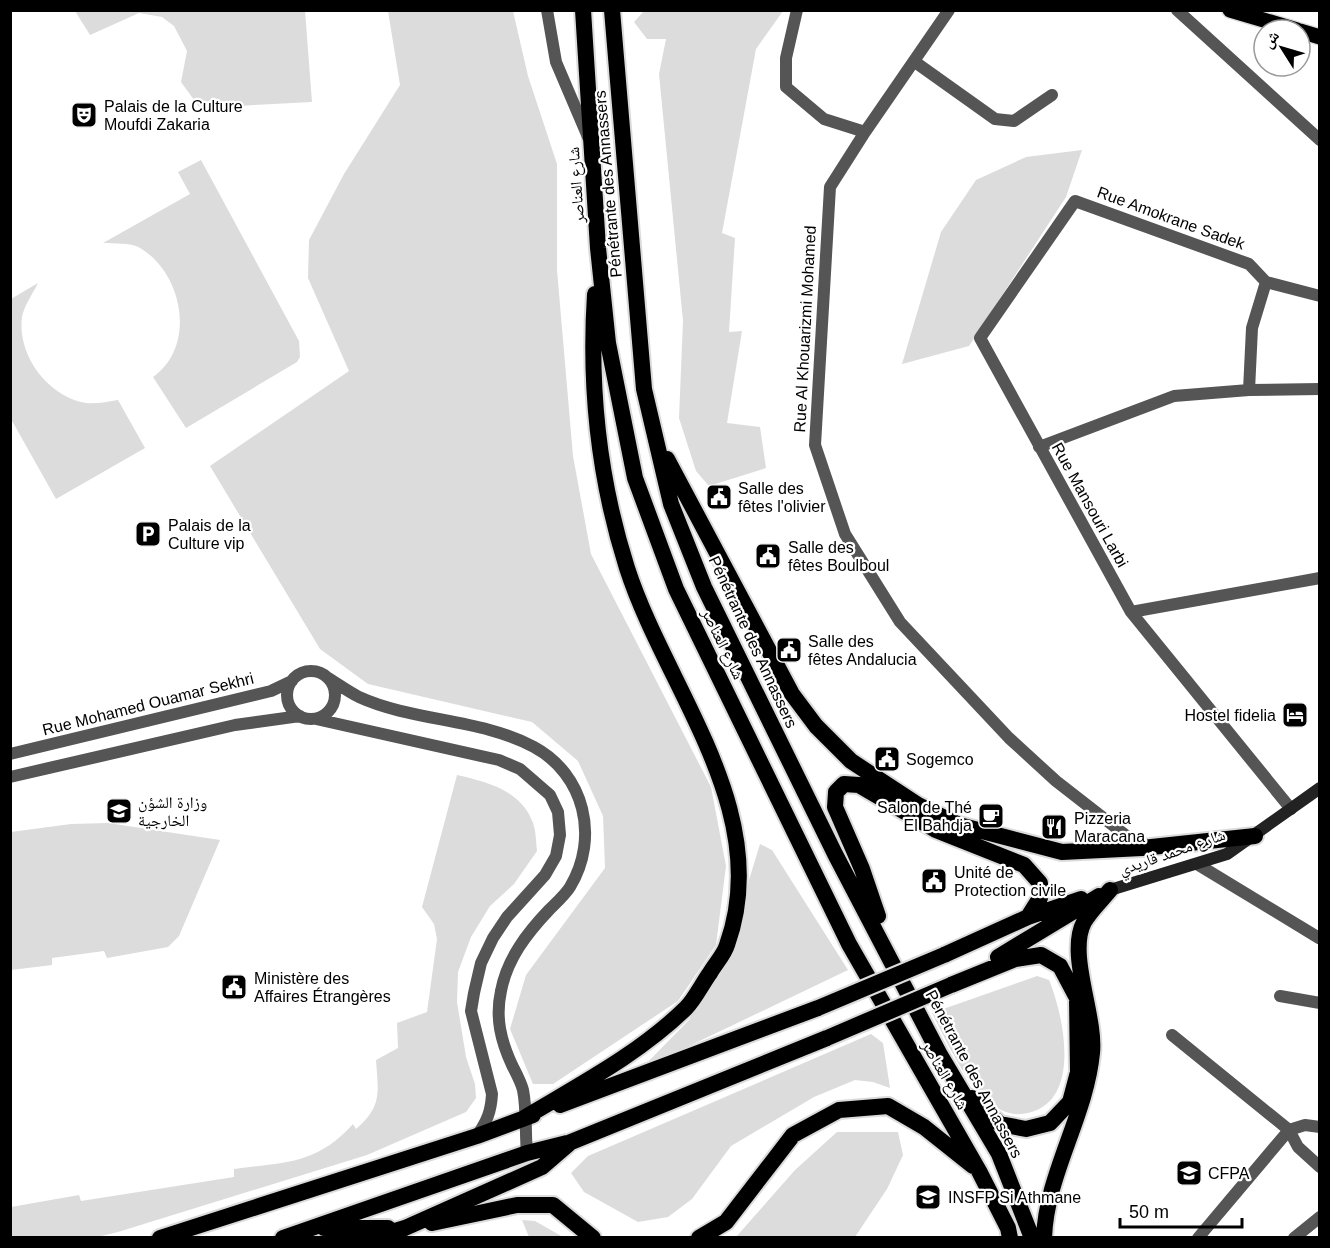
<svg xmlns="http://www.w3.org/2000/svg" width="1330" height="1248" viewBox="0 0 1330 1248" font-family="Helvetica,'Noto Naskh Arabic',sans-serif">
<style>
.green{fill:#dcdcdc}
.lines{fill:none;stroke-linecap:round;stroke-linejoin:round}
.primary-casing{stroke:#dbdbdb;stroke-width:18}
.trunk-casing{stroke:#dbdbdb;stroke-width:20}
.minor{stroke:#555;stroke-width:12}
.tertiary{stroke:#555;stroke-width:12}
.secondary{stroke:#222;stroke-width:12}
.primary{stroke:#000;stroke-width:15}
.trunk{stroke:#000;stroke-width:16}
.trunk-bridge-casing{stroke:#dbdbdb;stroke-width:20;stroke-linecap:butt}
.trunk-bridge{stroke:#000;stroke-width:16}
.labels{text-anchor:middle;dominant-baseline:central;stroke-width:4.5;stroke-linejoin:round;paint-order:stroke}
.poi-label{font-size:16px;fill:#000;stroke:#fff;text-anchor:start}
.street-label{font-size:16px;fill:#000;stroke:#fff}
</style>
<rect width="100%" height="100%" fill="#fff"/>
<path class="green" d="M75,11H305L312,102L200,108L181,82L187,51L174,26L162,17L139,13L90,35Z
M388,11H513L528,76L557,164V270L573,456L591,554L711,787L726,866L716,945L678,1001L553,1084H533L510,1029L526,975L605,868L603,816L578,761L532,722L368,684L320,649L210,466L349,371L308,278L309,240L344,174L400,85Z
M644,11H783L756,49L722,233L735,238L729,332L742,331L727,423L760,427L766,468L709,486L696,471L679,418L683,321L659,74L666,39H647L634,22Z
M1082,150L1066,197L969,346L902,364L941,232L976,180L1026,157Z
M201,160L299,341L300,357L297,362L186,428L153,377C197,346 183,273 140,248C130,242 114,244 103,243L190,194L178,172Z
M38,283C33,293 24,306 22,317C17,353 45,393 81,402C92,405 106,402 118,400L145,448L56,499L11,419V299Z
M457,775C487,782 521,790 533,823C536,831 536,842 537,851L514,884L490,906L471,937L458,972L457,1002L466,1057L475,1084L476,1098L466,1112L367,1155L118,1232L93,1238L11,1237V1207L79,1195L81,1201L234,1177V1169C285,1162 316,1165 353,1124L356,1129C383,1106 378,1091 376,1060L398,1048L397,1023L427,1012L437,939L434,924L422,907Z
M108,823L220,840L179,936L168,947L107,958L104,951L52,958V965L11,970V832L71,824Z
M760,844L772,850L848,970L641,1069L689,1020L736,946L749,880Z
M1037,976L1049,980C1063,1014 1080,1091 1037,1110C1026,1115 1012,1116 1001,1110C969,1093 948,1044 932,1013Z
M871,1034L883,1043L890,1088L873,1082L855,1080L814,1097L731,1146L692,1199L668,1217L638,1222L584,1192L571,1173L588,1156Z
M837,1132H898L903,1155L887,1189L855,1237H736L795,1170Z
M522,1220L535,1221L563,1237H529Z"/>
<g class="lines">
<g class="primary-casing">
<path id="primary" d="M1230,10L1297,30
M1300,31L1320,37"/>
</g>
<g class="trunk-casing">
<path id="trunk" d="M583,10L598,248L608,343L635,478L676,589L849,944L979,1171L1008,1228L1010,1238
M612,10L644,389L671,504L704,587L835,854L939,1053L999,1154L1032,1238
M667,459L792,694L816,726L851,761L918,805L959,825L1062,852L1142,848L1255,836
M878,916L862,869L835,807L836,792L844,784L859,785L936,830L1024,865L1040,883V898L1028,917
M944,955L1028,917L1081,899
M998,957L1099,896
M951,985L1015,959L1041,955L1060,966L1077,998L1078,1072L1070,1102L1050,1123L1026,1129L1000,1124L972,1098
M560,1105L818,1008
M524,1118C579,1085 639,1054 686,1008C695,999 702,984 710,973C715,964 724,955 727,945C775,812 666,689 627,568C599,480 589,386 595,294
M432,1223L517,1205H553L593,1238
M324,1228H388
M160,1238L477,1136L533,1115
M283,1238L527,1153L567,1143
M372,1238L405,1228L542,1167L571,1142L827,1038
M699,1238L726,1222L793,1135L839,1110L888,1106L924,1127L973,1166
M1044,1238C1046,1175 1086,1116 1092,1053C1096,1016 1067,954 1084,922C1091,910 1102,900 1110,890"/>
</g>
<path class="minor" d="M547,10L556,62L588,137
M797,10L786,58V87L824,119L865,132
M949,10L865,132L830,187L815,445L845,534L900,622L1009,738L1056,781L1142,848
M1177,10L1320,140
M915,62L995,119L1014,121L1052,95
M1249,390L1252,328L1266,282
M1039,447L1174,396L1249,390L1320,389
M1131,612L1320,578
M1291,809L1131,612L980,338L1075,201L1249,264L1266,282L1320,296
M1197,864L1319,938
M1280,996L1320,1003
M1172,1035L1289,1130L1198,1238
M1320,1127L1305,1125L1289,1130L1298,1147L1320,1167
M1294,1238L1320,1217"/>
<path class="tertiary" d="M287 695a24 24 0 1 1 48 0a24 24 0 1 1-48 0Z
M328,678C338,684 349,692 359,697C414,722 480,718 534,747C584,774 600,837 570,887C565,895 556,903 549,910C527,933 507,959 501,991C495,1018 501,1041 512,1065C516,1073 521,1082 523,1090C527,1110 525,1133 527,1153
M316,719L499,760L520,769L550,795L558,812L560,835L556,856L545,875L507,917L493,938L481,963L474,993L471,1011L492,1094C491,1112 487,1121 477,1136
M10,754L271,691L292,681
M10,777L235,725L300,716"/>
<path class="secondary" d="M1110,890L1227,854L1320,788"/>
<use href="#primary" class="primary"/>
<use href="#trunk" class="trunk"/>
<g class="trunk-bridge-casing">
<path id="trunk-bridge" d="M818,1008L944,955
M827,1038L951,985"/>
</g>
<use href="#trunk-bridge" class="trunk-bridge"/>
</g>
<defs>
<g id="theatre-square" transform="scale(1.35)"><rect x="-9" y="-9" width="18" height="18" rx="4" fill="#000" stroke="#fff"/><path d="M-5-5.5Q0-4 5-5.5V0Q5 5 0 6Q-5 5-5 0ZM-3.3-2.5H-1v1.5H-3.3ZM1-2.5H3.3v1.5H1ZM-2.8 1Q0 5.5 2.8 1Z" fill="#fff"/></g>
<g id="civic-square" transform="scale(1.35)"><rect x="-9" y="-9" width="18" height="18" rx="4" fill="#000" stroke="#fff"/><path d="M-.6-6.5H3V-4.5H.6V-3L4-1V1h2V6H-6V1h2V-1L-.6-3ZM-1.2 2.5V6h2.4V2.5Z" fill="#fff"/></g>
<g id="parking-square" transform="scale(1.35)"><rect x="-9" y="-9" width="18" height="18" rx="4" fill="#000" stroke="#fff"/><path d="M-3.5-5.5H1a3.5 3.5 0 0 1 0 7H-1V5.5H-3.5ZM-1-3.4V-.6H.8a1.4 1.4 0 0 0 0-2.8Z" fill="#fff"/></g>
<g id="hotel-square" transform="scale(1.35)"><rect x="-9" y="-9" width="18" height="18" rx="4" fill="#000" stroke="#fff"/><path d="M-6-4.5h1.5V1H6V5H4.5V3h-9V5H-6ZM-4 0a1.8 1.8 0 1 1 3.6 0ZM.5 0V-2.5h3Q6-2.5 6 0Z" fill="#fff"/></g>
<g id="school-square" transform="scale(1.35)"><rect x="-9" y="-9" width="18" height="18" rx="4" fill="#000" stroke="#fff"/><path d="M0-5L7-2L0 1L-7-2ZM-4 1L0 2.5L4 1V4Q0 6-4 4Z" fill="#fff"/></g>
<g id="cafe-square" transform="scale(1.35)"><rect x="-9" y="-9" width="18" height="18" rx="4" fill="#000" stroke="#fff"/><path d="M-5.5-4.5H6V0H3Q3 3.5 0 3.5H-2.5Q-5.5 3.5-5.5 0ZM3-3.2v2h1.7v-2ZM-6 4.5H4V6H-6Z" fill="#fff"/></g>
<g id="restaurant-square" transform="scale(1.35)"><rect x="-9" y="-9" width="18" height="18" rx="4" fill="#000" stroke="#fff"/><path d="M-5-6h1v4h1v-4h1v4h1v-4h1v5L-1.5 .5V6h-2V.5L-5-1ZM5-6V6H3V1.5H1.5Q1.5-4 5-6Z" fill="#fff"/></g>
<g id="university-square" transform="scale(1.35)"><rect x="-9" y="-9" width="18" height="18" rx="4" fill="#000" stroke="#fff"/><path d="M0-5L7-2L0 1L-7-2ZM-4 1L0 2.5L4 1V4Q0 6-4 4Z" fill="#fff"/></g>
</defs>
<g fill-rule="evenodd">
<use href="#theatre-square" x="84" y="115"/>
<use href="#civic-square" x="719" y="497"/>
<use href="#parking-square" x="148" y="534"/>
<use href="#civic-square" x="768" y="556"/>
<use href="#civic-square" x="789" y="650"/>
<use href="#hotel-square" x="1295" y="715"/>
<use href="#civic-square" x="887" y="759"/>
<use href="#school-square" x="119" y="811"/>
<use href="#cafe-square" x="991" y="816"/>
<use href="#restaurant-square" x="1054" y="827"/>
<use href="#civic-square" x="934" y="881"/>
<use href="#civic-square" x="234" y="987"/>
<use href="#university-square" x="1189" y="1173"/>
<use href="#university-square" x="928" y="1197"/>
</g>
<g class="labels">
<g class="poi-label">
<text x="104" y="106">Palais de la Culture<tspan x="104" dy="18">Moufdi Zakaria</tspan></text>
<text x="738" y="488">Salle des<tspan x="738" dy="18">fêtes l'olivier</tspan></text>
<text x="168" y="525">Palais de la<tspan x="168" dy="18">Culture vip</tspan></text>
<text x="788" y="547">Salle des<tspan x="788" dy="18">fêtes Boulboul</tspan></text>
<text x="808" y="641">Salle des<tspan x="808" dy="18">fêtes Andalucia</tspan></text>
<text x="1276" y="715" text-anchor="end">Hostel fidelia</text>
<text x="906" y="759">Sogemco</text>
<text x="138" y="802">وزارة الشؤن<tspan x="138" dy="18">الخارجية</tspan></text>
<text x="972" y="807" text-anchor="end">Salon de Thé<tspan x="972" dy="18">El Bahdja</tspan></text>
<text x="1074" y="818">Pizzeria<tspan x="1074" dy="18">Maracana</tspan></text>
<text x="954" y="872">Unité de<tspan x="954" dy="18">Protection civile</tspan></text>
<text x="254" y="978">Ministère des<tspan x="254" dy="18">Affaires Étrangères</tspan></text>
<text x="1208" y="1173">CFPA</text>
<text x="948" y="1197">INSFP Si Athmane</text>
</g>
<g class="street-label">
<text transform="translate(608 184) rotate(-95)">Pénétrante des Annassers</text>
<text transform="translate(576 185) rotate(-94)">شارع العناصر</text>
<text transform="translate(1171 218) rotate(20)">Rue Amokrane Sadek</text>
<text transform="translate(805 329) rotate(-87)">Rue Al Khouarizmi Mohamed</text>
<text transform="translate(1090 505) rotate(61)">Rue Mansouri Larbi</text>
<text transform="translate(753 642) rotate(65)">Pénétrante des Annassers</text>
<text transform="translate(723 644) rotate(64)">شارع العناصر</text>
<text transform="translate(148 704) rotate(-14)">Rue Mohamed Ouamar Sekhri</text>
<text transform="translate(1172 852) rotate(-19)">شارع محمد قاريدي</text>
<text transform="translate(974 1074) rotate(62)">Pénétrante des Annassers</text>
<text transform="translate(945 1075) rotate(60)">شارع العناصر</text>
</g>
</g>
<rect width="1330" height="1248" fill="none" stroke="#000000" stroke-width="24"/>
<g transform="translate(1282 48) rotate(307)"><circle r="28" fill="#ffffff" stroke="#999999" stroke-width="1.5"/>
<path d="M0-4.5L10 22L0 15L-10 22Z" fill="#000000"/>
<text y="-9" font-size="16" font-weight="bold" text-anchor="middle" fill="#000000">ش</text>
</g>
<path d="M1120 1218v9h122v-9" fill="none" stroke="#000000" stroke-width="3"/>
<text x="1129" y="1218" font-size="18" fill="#000000" stroke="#ffffff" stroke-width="4.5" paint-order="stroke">50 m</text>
</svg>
